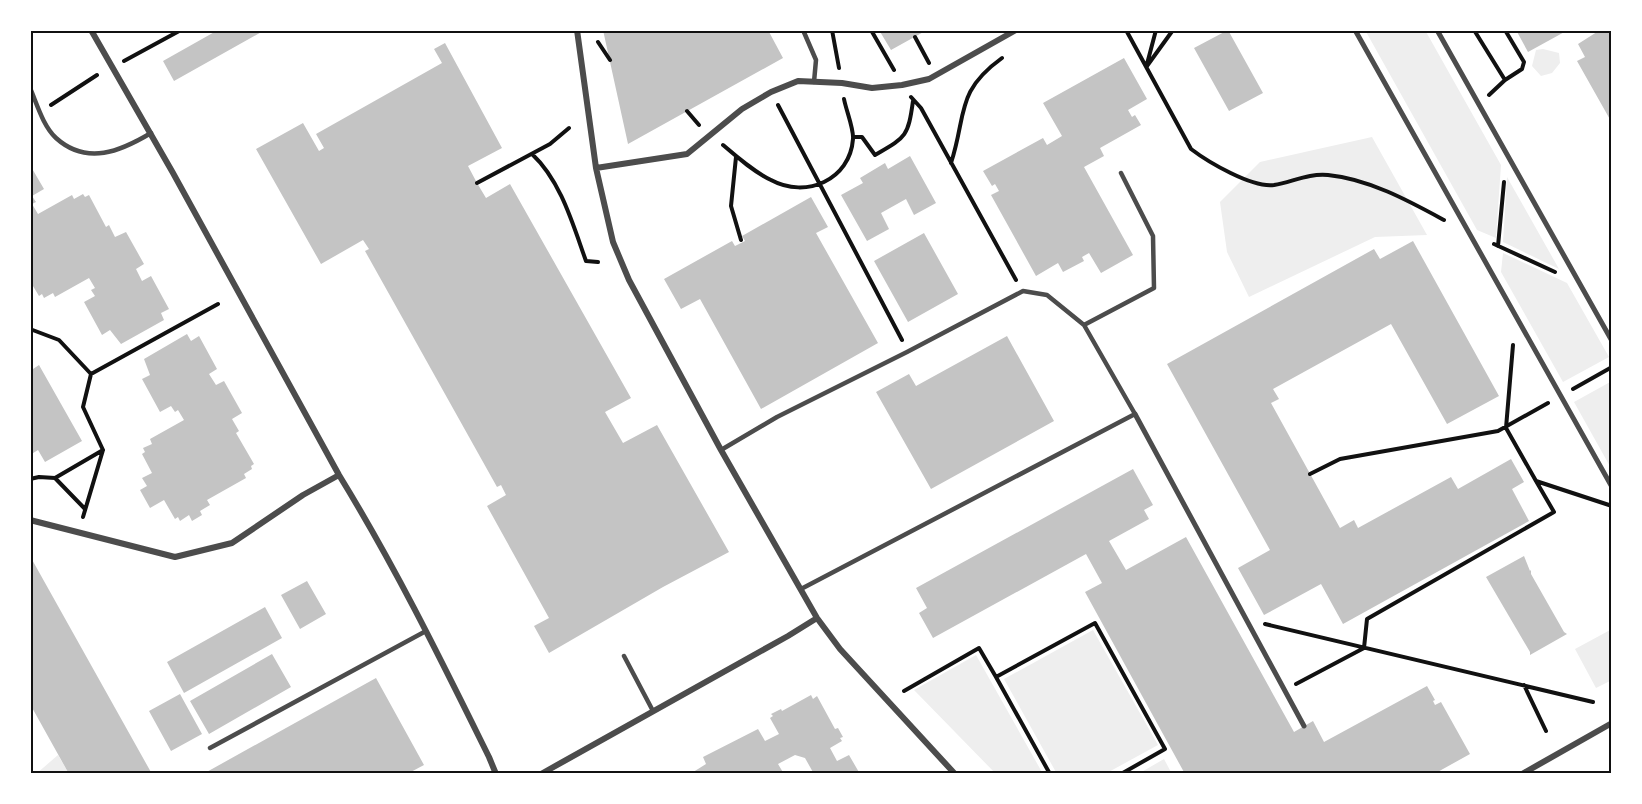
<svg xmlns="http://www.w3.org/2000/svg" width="1642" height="804" viewBox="0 0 1642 804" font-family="'Crimson Pro',serif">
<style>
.green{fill:#eee}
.building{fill:#c4c4c4}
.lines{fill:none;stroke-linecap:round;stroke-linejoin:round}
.path{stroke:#111;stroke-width:4}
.service{stroke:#4c4c4c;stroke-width:4.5}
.pedestrian{stroke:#4c4c4c;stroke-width:5}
.minor{stroke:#4c4c4c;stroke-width:6}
.neatline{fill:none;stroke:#111;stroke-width:2}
</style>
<rect width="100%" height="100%" fill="#fff"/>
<path class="green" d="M1365,30H1425L1501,165L1496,238L1477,230Z
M1543,49L1559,53L1560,63L1552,73L1541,76L1532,66L1536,50Z
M1372,137L1427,235L1375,237L1249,297L1227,252L1220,202L1260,162Z
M1507,177L1559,269L1503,242Z
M1503,253L1567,283L1609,357L1563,382L1501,272Z
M1612,381V470L1574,402Z
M1612,629V680L1596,688L1575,649Z
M1093,630L1158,745L1105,774H1057L1004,679Z
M976,655L1043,774H996L914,690Z
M58,755L69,774H36Z
M1164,759L1172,774H1138Z"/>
<path class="building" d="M218,30H265L174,81L163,61Z
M603,30H768L783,58L628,144Z
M879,30H927L891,50Z
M1228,30L1263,93L1229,111L1194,48Z
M1516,30H1568L1528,52Z
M1600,30H1612V123L1577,61L1585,57L1578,44Z
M445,43L502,148L468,166L477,183L486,198L510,184L631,398L605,412L623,443L657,425L729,552L663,587L549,653L534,626L549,618L487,506L506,495L501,485L497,487L365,251L369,249L363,240L321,264L256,149L303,123L319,151L324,148L316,134L442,63L434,49Z
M1124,58L1147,99L1128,110L1132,117L1135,115L1141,125L1100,148L1104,156L1084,167L1133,255L1101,273L1089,253L1082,257L1084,261L1063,272L1058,263L1036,276L991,195L999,191L995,184L992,186L983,171L1043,138L1047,145L1062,136L1043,103Z
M910,156L936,203L914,215L906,199L881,213L889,229L867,241L841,195L863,183L860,178L885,163L888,169Z
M30,165L44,189L32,196L36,202L32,204L38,214L72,195L74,199L83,194L85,197L89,195L106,227L109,225L115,237L126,232L144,264L136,269L142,281L151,276L169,309L161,313L164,320L121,344L110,330L102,335L84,302L95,296L91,290L95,288L89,278L55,297L53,293L44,298L42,294L39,296L30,281Z
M811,197L828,227L816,233L878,343L761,409L700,299L681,309L664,279L732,241L735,246L745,241L742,236Z
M924,233L958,294L908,322L874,261Z
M1413,241L1499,396L1447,424L1391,324L1273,389L1279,399L1271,403L1340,528L1354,520L1358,528L1451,477L1458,489L1511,459L1524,482L1512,489L1529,521L1343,624L1321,584L1264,615L1238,568L1270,550L1167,364L1374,249L1380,259Z
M187,334L191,341L199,336L217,369L209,374L216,385L224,381L242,413L232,419L239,431L236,433L254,464L251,466L252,469L244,474L246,478L207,500L210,505L200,511L202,515L192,521L189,515L180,521L178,517L175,519L164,500L150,508L140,490L147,486L142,478L152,473L142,454L145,452L143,448L152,444L150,439L184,420L178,410L175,412L171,406L160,412L142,379L150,375L144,359Z
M1007,336L1054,421L931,489L876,392L909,374L916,386Z
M39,365L82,441L45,462L38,450L30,455V371Z
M1133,469L1153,505L1144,510L1149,519L1109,541L1126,570L1186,537L1294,732L1313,721L1324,742L1427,686L1435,700L1433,701L1435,705L1441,702L1470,754L1434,774H1185L1085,592L1102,583L1086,554L933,638L919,613L927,608L916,588Z
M30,556L152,774H69L30,704Z
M1524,556L1530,571L1531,570V574L1564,632L1567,634L1530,655V652L1486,577Z
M307,581L326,614L300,629L281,595Z
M265,607L282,638L184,693L167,662Z
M272,654L291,687L209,734L190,701Z
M376,678L424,765L407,774H203Z
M180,694L202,734L171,751L149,711Z
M811,695L813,699L817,696L835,729L838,728L843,737L840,738L842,741L830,748L837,761L849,755L860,774H814L805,758L795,755L778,764L784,774H690L706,764L703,757L758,729L765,741L779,734L770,718L773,716L771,714L781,709L782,711Z"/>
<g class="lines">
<path class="path" d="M832,30L839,68
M871,30L894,70
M1126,30L1191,149C1208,162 1252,188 1274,185C1292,182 1309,173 1328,175C1369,179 1409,201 1444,220
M1474,30L1505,80L1489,95
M915,37L929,63
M598,42L610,60
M124,61L181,30
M1147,64L1156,30
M1147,66L1173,30
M1505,80L1522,69L1524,62L1505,30
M911,97L921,108L1016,280
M51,105L97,75
M778,105L902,340
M687,111L699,125
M853,137H862L875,155C906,137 908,137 913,101
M723,145C737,157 754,172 771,180C806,199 850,180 853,139C854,129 846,110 844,99
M532,154C561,181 573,225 586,261L598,262
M736,157L731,206L741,240
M951,163C967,114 955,92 1002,58
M477,183L550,144L569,128
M1494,244L1555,272
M1498,246L1504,182
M30,329L59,340L91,374L218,304
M1513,345L1506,428L1536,481L1612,506
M1573,389L1612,367
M1310,474L1340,459L1498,431L1548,403
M55,478L103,450
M30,479L39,477L55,478L85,509
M83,517L103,450L83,407L91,374
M1265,624L1593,702
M1296,684L1364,648L1367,619L1554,512L1536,481
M1524,685L1546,731
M904,691L979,648L996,677
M1050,774L996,677L1095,623L1165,749L1121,774"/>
<path class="service" d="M803,30L816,60L814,82
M30,88C37,104 43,126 56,138C87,166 121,151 151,133
M721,450L777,417L907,352L1023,291L1047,295L1084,325L1154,288L1153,236L1121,173
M801,589L1135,414L1084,325
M624,656L653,711
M210,748L426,631"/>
<path class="pedestrian" d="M1355,30L1612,487
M1437,30L1612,341
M1135,414L1304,726"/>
<path class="minor" d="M91,30L173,173L339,475C395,566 442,662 489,757L496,774
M577,30L596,168L613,242L629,280L721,450L817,618L840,649L955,774
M596,168L687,154L742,109L771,92L798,81L842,83L872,88L902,85L929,79L1016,30
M30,520L175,557L232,543L303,495L339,475
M541,774L788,636L817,618
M1522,774L1612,723"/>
</g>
<rect width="1642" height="804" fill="none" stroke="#ffffff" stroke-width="63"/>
<rect x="32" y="32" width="1578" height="740" class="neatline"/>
</svg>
